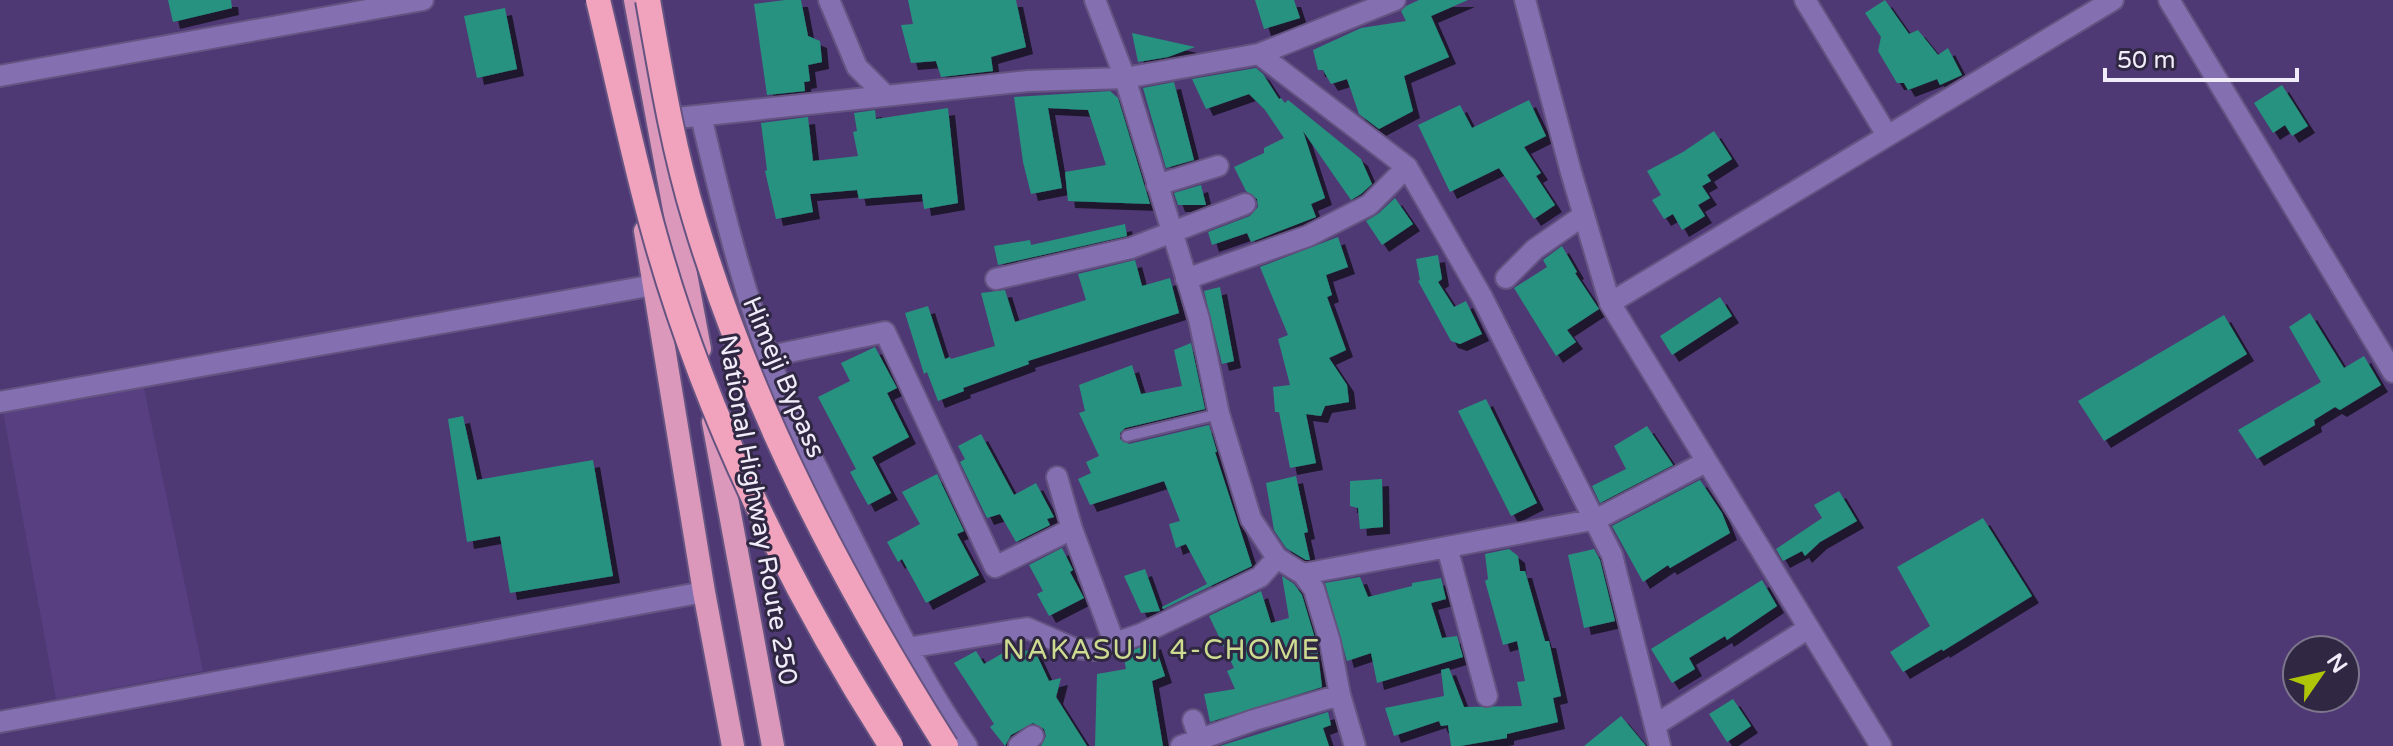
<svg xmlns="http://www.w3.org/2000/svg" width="2393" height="746" viewBox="0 0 2393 746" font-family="'Varela Round',sans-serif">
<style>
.built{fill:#573f82}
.building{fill:#27927f;filter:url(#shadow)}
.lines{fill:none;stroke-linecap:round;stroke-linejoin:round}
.service-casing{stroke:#655481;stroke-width:14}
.minor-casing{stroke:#655481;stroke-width:24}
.trunk-casing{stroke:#655481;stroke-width:26}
.service{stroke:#8470b1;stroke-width:10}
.minor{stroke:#8470b1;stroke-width:20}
.trunk{stroke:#db98ba;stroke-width:22}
.motorway-bridge-casing{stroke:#655481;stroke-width:28;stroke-linecap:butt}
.motorway-bridge{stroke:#f1a2bc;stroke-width:24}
.labels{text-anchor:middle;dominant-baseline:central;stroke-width:6;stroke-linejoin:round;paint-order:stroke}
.street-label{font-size:26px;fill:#f0ecfa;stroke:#302742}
.neighbourhood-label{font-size:28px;letter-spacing:2px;fill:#cddc90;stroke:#302742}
</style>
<defs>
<filter id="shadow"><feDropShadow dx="7" dy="7" stdDeviation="0" flood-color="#0009"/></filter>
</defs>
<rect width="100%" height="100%" fill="#4e3974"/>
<path class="built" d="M143,384L203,671L56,699L3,411Z"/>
<path class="building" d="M168,0H231L232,8L173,22Z
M785,0H801L808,36L820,41L822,62L808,65L810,81L804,82L805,91L767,95L754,4Z
M908,0H1016L1026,47L991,57L993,71L941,77L936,61L911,63L901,25L913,24Z
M1255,0H1294L1300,18L1264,29Z
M1419,0H1468L1431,16L1449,57L1404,76L1413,111L1379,129L1359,114L1347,79L1331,84L1323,70H1318L1313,50L1361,28L1406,21L1401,11L1406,6Z
M1885,0L1909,34L1918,30L1938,55L1948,48L1962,75L1940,85L1937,79L1908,90L1904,83H1897L1878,51L1881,37L1865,13Z
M505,8L517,69L477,78L464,16Z
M1132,33L1195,47L1168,57L1138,62Z
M1256,68L1263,74L1279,99L1281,98L1285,103L1288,100L1361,159L1372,184L1361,194L1351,200L1303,131L1325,198L1311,204L1316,217L1251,242L1247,233L1212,245L1208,232L1250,216L1258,207L1257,199L1246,191L1234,167L1264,153V148L1284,138L1265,110L1249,94L1206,109L1192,79Z
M1174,82L1194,160L1166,168L1143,88Z
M2282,85L2308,126L2292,136L2285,125L2273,133L2254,103Z
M1110,91L1118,98L1150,204L1068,201L1065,172L1106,165L1088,110L1048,108L1062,188L1031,194L1023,162L1014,97Z
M1529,100L1546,136L1524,147L1541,173L1536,176L1555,205L1534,219L1499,168L1450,192L1418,125L1460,105L1472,128Z
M948,108L958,203L924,209L922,194L859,199L857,190L810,194L813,212L776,219L765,171L767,170L761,123L808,117L813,161L858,156L853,132L857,131L854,113L875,110L876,119Z
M1714,131L1732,159L1707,175L1711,181L1702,186L1710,198L1698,205L1705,216L1682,230L1673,214L1664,219L1652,200L1661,195L1647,171L1683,152Z
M1201,185L1206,205H1178L1174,193Z
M1395,198L1413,224L1382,245L1366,221L1378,214Z
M1125,224L1127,236L998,265L994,246L1030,240L1031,245Z
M1338,237L1348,267L1326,275L1332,295L1327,297L1346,350L1329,358L1347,385L1349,402L1325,406L1321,416L1306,414L1316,463L1290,468L1279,412H1275L1273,387L1290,385L1278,339L1288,335L1260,267Z
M1562,246L1577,272L1575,273L1599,309L1567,330L1576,342L1556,356L1514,288L1547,267L1543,260Z
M1438,255L1442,279L1438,282L1454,307L1466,301L1482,334L1460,344L1451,341L1418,281L1420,280L1416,259Z
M1135,260L1142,286L1170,278L1179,313L1028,361L1029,364L963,388L964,391L938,401L927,372L924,374L905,313L928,306L945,359L950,357L951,359L995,346L981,293L1005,290L1015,322L1086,300L1078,274Z
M1220,287L1234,361L1222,364L1204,291Z
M1720,297L1732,316L1672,355L1660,336Z
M2310,313L2344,368L2364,356L2381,385L2340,410L2335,407L2314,420L2315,425L2257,459L2238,430L2321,382L2289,327Z
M2224,315L2247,354L2104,441L2078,401Z
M1191,343L1205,409L1125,428L1120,433V439L1129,444L1209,425L1217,452H1215L1252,566L1163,609L1162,607L1207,584L1186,544L1176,548L1169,524L1180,521L1164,481L1090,505L1078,479L1091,473L1086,462L1099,456L1079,413L1085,411L1079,385L1132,365L1141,394L1182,386L1174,350Z
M875,347L897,388L887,393L909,437L872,457L891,493L868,505L850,472L856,469L818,397L850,381L841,363Z
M1486,399L1537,503L1511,516L1458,411Z
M463,416L477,480L593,460L613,576L510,593L500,536L467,542L448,419Z
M1647,426L1673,465L1600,503L1592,486L1626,469L1614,446Z
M981,434L1014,495L1036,483L1054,517L1047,519L1050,525L1016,542L1000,514L987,518L960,462L965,459L958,446Z
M937,474L964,531L957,534L979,575L926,603L902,559L898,562L887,542L920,524L902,492Z
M1296,476L1308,532L1304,533L1310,560H1306L1286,548L1274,530L1266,483Z
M1382,479L1383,527L1360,529L1358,508L1350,506V481Z
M1700,480L1722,513L1730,533L1670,568L1668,565L1643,582L1612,526Z
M1839,491L1857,521L1820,542L1805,556L1802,551L1783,561L1776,549L1822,518L1814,505Z
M1983,518L2032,596L1943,651L1942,649L1903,672L1890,652L1930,626L1897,567Z
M1062,548L1073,570L1070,572L1084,598L1049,616L1037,594L1043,591L1029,565Z
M1509,549L1518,556L1520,571H1525L1545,641H1549L1561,696L1553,698L1558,722L1507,734V738L1460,746H1451L1448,725L1441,726L1439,721L1394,736L1385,708L1444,696L1441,670L1449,668L1464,707L1522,706L1517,682L1525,681L1517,641L1503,645L1485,581L1488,579L1485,554Z
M1594,549L1600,560L1615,621L1584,628L1568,555Z
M1145,569L1160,611L1141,613L1124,576Z
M1282,576L1294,584L1302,595L1317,645L1322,687L1210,722L1204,694L1235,689L1227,671L1234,668L1209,616L1261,591L1271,623L1289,618Z
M1360,577L1368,597L1412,586V583L1441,578L1446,599L1431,603L1442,638L1457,636L1463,657L1377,683L1371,653L1347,661L1325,583Z
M1762,580L1777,606L1727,640L1725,636L1689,658L1695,669L1672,683L1651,649Z
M1154,642L1165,676L1152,681L1163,746H1095L1097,674L1126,669L1123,654Z
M1020,643L1026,651L1034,649L1049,681L1061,678L1056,697L1087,746H1041L1046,736L1044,729L1033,723L1011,735L1005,746L990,727L994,724L954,663L976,651L984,664Z
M1733,699L1751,726L1727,742L1709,714Z
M1328,712L1331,725L1323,728L1329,746H1220Z
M1621,716L1646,746H1584Z"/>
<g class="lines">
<g class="service-casing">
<path id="service" d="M1127,436L1219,414"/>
</g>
<g class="minor-casing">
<path id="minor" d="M829,0L857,67L885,95
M1095,0L1125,78L1199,319L1219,414L1251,519L1277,558L1303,574L1314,589L1330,642L1340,695L1355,746
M1525,0L1571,172L1610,303L1881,746
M1805,0L1887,135
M2169,0L2393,372
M1259,54L1407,167L1482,297L1612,555L1660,746
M0,76L423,0
M701,116C724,214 748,314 789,407C811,459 838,509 863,560C895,624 926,688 967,746
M658,120L1028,81L1125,78L1259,54L1395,0
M1157,185L1218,166
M1506,278L1535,249L1584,215
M996,279L1131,248L1245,204
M1186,279L1308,236L1369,205L1407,167
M1610,303L2113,0
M770,356L885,332L995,567L1072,529
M0,402L654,285
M1057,477L1072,529L1114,642
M1447,547L1487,696
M1303,574L1597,519L1706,462
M907,648L1027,628L1073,648L1095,650L1141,634L1260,577L1277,558
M1193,720L1200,740
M0,722L704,592
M1655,725L1809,628
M1019,746L1033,736
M1181,746L1254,720L1340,695"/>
</g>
<g class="trunk-casing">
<path id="trunk" d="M635,0L700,349
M645,231L704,592L733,746
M713,422L773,746"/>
</g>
<use href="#service" class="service"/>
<use href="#minor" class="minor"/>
<use href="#trunk" class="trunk"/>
<g class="motorway-bridge-casing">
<path id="motorway-bridge" d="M598,0C617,78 633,158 655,236C705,415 791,590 891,746
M648,0C661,74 673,148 695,220C752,410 841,579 946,746"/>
</g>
<use href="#motorway-bridge" class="motorway-bridge"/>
</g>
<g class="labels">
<g class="street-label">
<text transform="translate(784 377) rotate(67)">Himeji Bypass</text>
<text transform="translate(758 510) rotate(80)">National Highway Route 250</text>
</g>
<g class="neighbourhood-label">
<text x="1162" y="650">NAKASUJI 4-CHOME</text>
</g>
</g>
<g transform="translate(2321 674) rotate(56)"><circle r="38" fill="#302742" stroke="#7d768c" stroke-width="2"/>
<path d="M0-6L14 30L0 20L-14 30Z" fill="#afc507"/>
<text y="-12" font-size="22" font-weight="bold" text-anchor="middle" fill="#f0ecfa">N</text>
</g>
<path d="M2105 68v12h192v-12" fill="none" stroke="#f0ecfa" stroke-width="4"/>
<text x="2117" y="68" font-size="24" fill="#f0ecfa" stroke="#302742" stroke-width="6" paint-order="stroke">50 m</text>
</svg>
